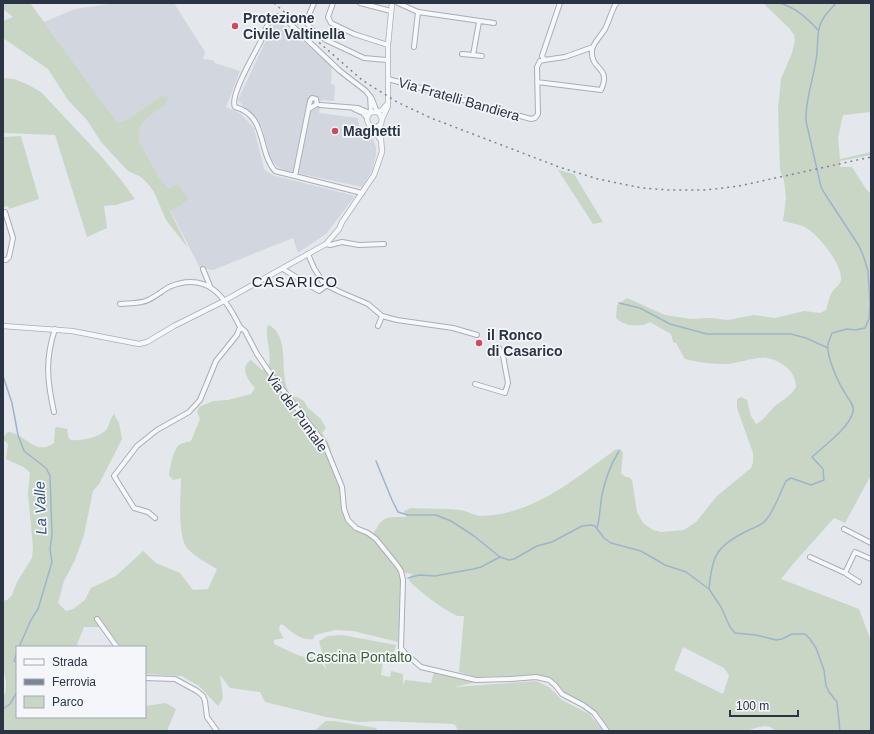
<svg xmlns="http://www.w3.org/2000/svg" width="874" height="734" viewBox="0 0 874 734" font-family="Arial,sans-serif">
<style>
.built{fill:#d2d6de}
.green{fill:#c9d6c5;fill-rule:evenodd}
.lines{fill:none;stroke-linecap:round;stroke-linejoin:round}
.stream{stroke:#9fb4cc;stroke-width:1.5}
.minor-casing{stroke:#a9aeb7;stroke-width:6}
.tertiary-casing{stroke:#a9aeb7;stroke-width:6}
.minor{stroke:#f7f8fa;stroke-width:4}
.tertiary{stroke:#f7f8fa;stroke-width:4.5}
.rail{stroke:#7d8696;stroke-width:1.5;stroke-dasharray:2 4;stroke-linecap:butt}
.poi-dot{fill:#d1495b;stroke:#f4f6f9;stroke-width:1.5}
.labels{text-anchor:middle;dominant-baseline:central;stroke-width:3.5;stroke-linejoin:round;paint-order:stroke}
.poi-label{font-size:14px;font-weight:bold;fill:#2b3445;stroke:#f4f6f9;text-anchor:start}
.street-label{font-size:14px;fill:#2b3445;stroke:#f4f6f9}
.park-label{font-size:14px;fill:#3f6138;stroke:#f4f6f9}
.neighbourhood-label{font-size:15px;letter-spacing:1px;fill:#1d2536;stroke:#f4f6f9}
.water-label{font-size:15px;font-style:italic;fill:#34527a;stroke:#f4f6f9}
</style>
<rect width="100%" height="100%" fill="#e4e7ec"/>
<path class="built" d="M116,3H174L205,52L203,59L213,60L215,63L240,71L226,107L241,114L254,128L264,169L272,175L355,196L326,234L298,253L293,238L213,270L200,268L170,210L178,207L169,189L159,177L139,141L140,127L147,118L165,105L159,97L134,115L126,120L117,122L44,22L75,9Z
M276,22L281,23L332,66L331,84L335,85L334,101L321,100L319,113L358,118L359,127L361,130L372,137L376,147V155L372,170L362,187L288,171L279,168L271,160L262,127L238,100L273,25Z"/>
<path class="green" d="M3,3H30L117,122L126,120L134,115L159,97L169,96L165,105L147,118L140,127L139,141L159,177L169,189L178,184L188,199L178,207L170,211L188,248L166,220L154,192L149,185L141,177L128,171L101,142L87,120L68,100L48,69L3,38V21L13,17L3,9Z
M763,3H871V112L843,115L838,138L840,159L871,152V155L840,161V167H852L866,189L871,194V475L845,523L834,518L793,564L781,579L859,609L871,641V731H775C769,722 756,728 747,731H610L591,707L562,691L556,682L546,676L535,675L476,677L459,672L464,616C462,616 460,616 458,616C448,613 414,588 409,580L412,574L399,572L401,584L398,642L353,631L335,630L315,635L313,639C300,641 291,631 282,624L280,625L279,630L284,638L274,640V644C276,645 299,656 301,656C306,658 312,657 317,657L326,669L319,641L328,636L342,635L396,645L393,655L380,653L379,660L383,661L381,675L390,677L391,671L403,674V684H404L405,680L431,683L434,671L476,682L454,687L536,681L549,687L562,700L589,714L604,731H521L518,729L519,731H458L456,726L453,724L380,721L358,722L326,717L265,702L260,692L230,688L220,675L223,697L222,700L218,706L199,686L182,676L145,674V647H121L106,627H84L76,647H17V717H145V706L166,703L176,709L167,731H3V696L5,694C7,685 6,678 3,669V601L7,600L12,595L17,582L32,558L33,547L28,494L30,473C24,465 15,464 6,459L8,444L5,441H3C3,438 5,434 8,432C25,433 35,457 54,443L55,428L57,427L67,429L69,439C76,443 99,437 105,431C110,426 110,418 114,414L119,423L122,439L99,484L93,491L84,535L75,560L64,581L58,603L66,611L73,609L85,600L91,588L116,576L143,551L156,563L180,573L193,590L208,589L217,569C207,563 195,557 187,548C177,536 181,494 181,478L173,480L169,475C170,467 172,455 177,447C180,443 187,442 191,441L200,419L197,412L199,407L213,401L228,400L251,394L255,388C248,380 239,368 251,360L262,370L269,365C272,351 264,335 268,325C287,332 282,363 285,380C285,385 288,390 290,395L299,398L304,401L308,408L321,419L326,428L322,433L327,440L330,447L344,506L346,522L371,538C383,517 381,517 406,517L404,511L411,508C427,509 444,508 460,510C466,511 477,516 480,516C534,515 574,479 615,450L620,449L623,453L621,473C624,478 630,476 632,480L637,512L643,523L653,530L661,532L684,530L696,522L717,496L751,468L753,462V453L737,408V399L741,397L747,400L751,416L756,424C764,420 767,414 773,408C781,400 790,398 796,387C796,379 792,371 785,366C763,349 748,363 725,364C713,364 696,362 685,359L676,343L673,342L671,334L650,322C640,328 624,326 616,318L617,305L627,298L665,315L691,319L711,318L728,320L754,315L775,318L804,311L820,313L826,310C828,304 829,298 832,292C835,288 840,285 841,280C843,265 817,233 805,227C798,224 790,223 783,221L786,198L784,180L780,170L778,108L781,79L792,53L795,40L794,35L789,28ZM683,647L724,668L727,672L729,676L723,694L674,670Z
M3,78L14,79L29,85L41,92L100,155L121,180L135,199L116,205L104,206L107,228L87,237L55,135L3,133Z
M21,136L39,199L9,209L8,206L3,207V137Z
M558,170L574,174L603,222L593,224Z
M326,721H334L377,728L376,731H315L322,724Z"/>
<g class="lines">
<path class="stream" d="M780,3C796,8 807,18 818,30
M619,303L640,308L670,324L707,334H791L806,338L828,348
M3,376L12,403L18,435L24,451L46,468L50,476L52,535L50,549L52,562L38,609L31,620L19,647
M376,461L392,500L398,512L408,515H436L451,521L474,536L500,557L509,560L514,559L537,546L552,542L582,526L591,525L595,526L604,538L611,543L641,551L665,565L686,572L709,589L721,607L730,627L735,633L756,635L776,640L782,639L792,634H805L810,639L816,648L824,670L826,686L829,692L837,702L840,731
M597,529C600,517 600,506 602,495C605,480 611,464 619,451
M408,578L419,575L435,576L473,569L481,567L500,557
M709,589C712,556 716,546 747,531C753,528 761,526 766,520C774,511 780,493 786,481L791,478L811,485L824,480L823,469L812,457C824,446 849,428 853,412C855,405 848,399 845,393C838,382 826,356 828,344C829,340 831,336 832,333L847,329L855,330L865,328L869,319L870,304L868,271L863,255L859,246L825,194L821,187L806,121C805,100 813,81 816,60C818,50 817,37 819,29C821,18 829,11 836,3
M17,653L14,661L17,663
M3,709L10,704L17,692"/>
<g class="minor-casing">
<path id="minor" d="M314,3L306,22L314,32L326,40L364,58L387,60
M333,3L328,17L331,23L354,34L388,45
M360,3L391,11
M398,3L418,12L494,23
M414,47L418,12
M462,54L473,55L479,22
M473,55L482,56
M544,60L565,57L593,47
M388,79L531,119L535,118L538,114L537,67L540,61L544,60L542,56L560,3
M537,82L601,90C612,66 590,71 592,50C593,43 601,36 605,29C609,21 611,13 615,5L617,3
M370,96L371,112
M320,105L358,108L370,113
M354,109L363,113L367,118
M295,176L310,101L312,98L316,99L317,104L309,109
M362,193L275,171C258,152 267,115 235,107C229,96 255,53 261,41C264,34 266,26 270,21C272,17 274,17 278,16L284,18L340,71L366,91L372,99L377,112
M326,244L330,245L342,242L359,245L384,244
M308,254L314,268L324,284L340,292L368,304L382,316L397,320L453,328L477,335
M3,260H6L9,257L13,238L5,212
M203,269L210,286
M283,269L319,291L327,285
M120,304C129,303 140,304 148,300C155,297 162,291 169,287C207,271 225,296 240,327L237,335L216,361L200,400L189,412L157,430L137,446L114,476L134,508L148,512L155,518
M378,326L382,316
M240,327L245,331L257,354L272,376L324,443L342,487L344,509L348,520L356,528L368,533L376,539L397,565L401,571L403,580L401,648L405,653L421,667L476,680L511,679L536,677L549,680L555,685L562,694L583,705L594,713L607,731
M475,384L505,393L508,383L503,356L499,348
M54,412C47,381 45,359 55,329
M844,529L871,543
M810,557L845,573L855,552L871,559
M845,573L859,582
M97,619L117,647
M145,678L175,679L197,691L203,696L205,701L207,717L217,731"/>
</g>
<g class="tertiary-casing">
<path id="tertiary" d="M377,112L382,110L388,103
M382,119L388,106V45L392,3
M370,126L377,127L381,124L382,119L379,113C371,110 365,115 368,123L380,139
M3,326L72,331L139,344L147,342L174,326L222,302L326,244L339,229L342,222L374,175L382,152L380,125"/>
</g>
<use href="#minor" class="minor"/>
<use href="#tertiary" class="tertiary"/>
<path class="rail" d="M274,3L362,80L397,102L431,118L559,167L598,179L642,188L669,190H706L739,186L871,157"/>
</g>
<g class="poi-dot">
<circle cx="235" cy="26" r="4"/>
<circle cx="335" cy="131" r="4"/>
<circle cx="479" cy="343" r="4"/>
</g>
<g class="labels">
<g class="poi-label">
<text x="243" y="18">Protezione<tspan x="243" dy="16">Civile Valtinella</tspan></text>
<text x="343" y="131">Maghetti</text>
<text x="487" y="335">il Ronco<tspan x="487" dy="16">di Casarico</tspan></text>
</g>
<g class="street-label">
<text transform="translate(459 99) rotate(16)">Via Fratelli Bandiera</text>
<text transform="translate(297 412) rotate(54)">Via del Puntale</text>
</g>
<g class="park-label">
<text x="359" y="657">Cascina Pontalto</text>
</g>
<g class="neighbourhood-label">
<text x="295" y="281">CASARICO</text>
</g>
<g class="water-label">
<text transform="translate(40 508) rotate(-92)">La Valle</text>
</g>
</g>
<rect width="874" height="734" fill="none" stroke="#2b3445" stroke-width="8"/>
<rect x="16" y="646" width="130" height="72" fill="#f4f6f9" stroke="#a4a8b1"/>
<rect x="24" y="659" width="20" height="6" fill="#f7f8fa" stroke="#a4a8b1"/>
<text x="52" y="666" font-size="12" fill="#2b3445">Strada</text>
<rect x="24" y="679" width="20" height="6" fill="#7d8696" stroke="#a4a8b1"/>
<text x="52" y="686" font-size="12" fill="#2b3445">Ferrovia</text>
<rect x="24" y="696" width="20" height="12" fill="#c9d6c5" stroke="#a4a8b1"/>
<text x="52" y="706" font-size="12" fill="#2b3445">Parco</text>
<path d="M730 710v6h68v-6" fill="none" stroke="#2b3445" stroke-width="2"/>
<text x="736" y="710" font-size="12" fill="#2b3445" stroke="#f4f6f9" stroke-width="3" paint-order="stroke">100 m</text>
</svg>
